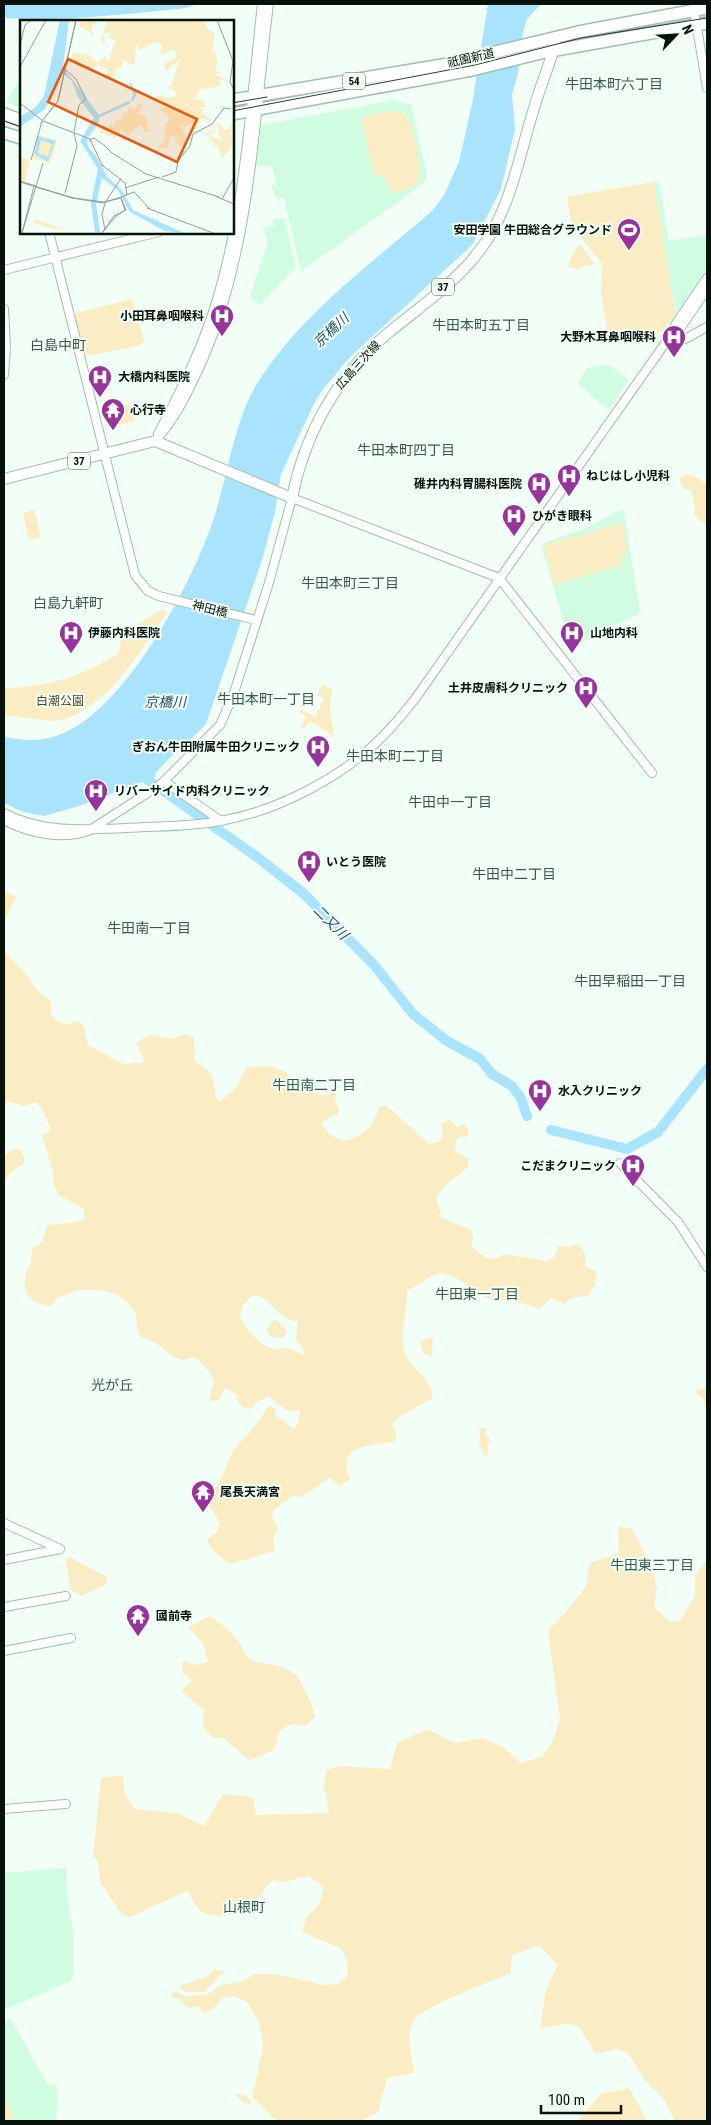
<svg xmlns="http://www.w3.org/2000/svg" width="711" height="2125" viewBox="0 0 711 2125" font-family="'Roboto Condensed','Noto Sans JP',sans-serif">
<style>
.built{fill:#d0fde2}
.green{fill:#fbedc3;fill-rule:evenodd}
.water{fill:#aae4fc}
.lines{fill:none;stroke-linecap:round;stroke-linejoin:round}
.river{stroke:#aae4fc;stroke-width:10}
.minor-casing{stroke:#9ec0ab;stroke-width:10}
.major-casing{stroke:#9ec0ab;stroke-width:12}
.highway-casing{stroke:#9ec0ab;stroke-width:14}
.minor{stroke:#fff;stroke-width:8}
.major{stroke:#fff;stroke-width:10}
.highway{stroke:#fff;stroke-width:11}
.tram{stroke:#2e3a33;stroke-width:1}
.labels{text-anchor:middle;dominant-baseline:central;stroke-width:4;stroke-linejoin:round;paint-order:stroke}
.shield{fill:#f1fff6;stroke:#4c5952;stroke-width:1}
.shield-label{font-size:11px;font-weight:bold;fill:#06120b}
.street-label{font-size:12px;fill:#06120b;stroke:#f1fff6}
.poi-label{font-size:12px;font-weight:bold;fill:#06120b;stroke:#f1fff6;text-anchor:start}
.park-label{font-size:12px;fill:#544823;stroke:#f1fff6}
.neighbourhood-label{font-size:14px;fill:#3b5b49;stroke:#f1fff6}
.water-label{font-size:14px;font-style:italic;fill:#255263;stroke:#f1fff6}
.inset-river{fill:none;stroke:#aae4fc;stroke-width:2.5}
.inset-road{fill:none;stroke:#93a098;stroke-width:1}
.view{fill:#e8590c;fill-opacity:0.15;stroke:#e8590c;stroke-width:2.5}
.inset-edge{fill:none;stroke:#06120b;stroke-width:2.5}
</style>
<rect width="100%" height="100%" fill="#f1fff6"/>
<path class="built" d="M21,79V108L6,102Z
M394,100L411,105L427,176L420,186L301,271L284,198L277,199L273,191L271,185H277L272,167L256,165L261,125Z
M659,181L669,241L707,235V269L679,311L675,309L654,182Z
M284,218L296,267L260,305L250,296L268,243L264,228L274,226L273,220Z
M609,365L629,380L608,410L578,384L587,368Z
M621,510L624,511L640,613L571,647L541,544L586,528Z
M66,1868L67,1896L73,1931V1977L70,1981L4,2010V1873Z
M10,2018L48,2085L56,2083L58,2095L56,2121H4V2021Z"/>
<path class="green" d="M392,111C398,111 403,112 407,117C414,125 424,171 418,181C412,190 403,191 394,193L382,174L374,176L361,117Z
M654,182L675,309L678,311L664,331L609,340L601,294L602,264L577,232L571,220L567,199L569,196Z
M580,244L595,264L582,267L580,270L568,267L571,256Z
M132,299L144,340L141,345L88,356L84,354L74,315L76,313Z
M130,404L135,421L120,425H107L104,411Z
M685,475L697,477L705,483L707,481V525L701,522L694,514L695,507L691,491L682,487L680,479Z
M34,510L41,537L29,540L23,513Z
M623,523L628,554L621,555L622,565L554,585L544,545Z
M161,610L167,613C141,649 110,705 65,719C50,724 20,716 4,715V688C45,687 84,677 118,653L121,641L119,632L133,627Z
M322,684L332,689L330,707L334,737L310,721L304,729L300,726L306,717L299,711L300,709L315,717L324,699L317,695Z
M4,890L16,897L4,923Z
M4,951L25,972L39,992L51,1001V1015C59,1024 66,1026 77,1021L83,1024L88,1045L123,1064L145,1062L136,1043L149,1035L172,1039L186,1034L194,1038L195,1062C215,1071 213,1079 216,1098L220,1101L235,1089L247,1067L270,1066L288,1073C295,1088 311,1091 325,1096L334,1091L337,1092L335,1099L339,1110L338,1114L321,1122C339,1156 372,1136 379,1107L386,1105L429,1144L439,1142L443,1134L441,1125L449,1119L457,1127L464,1124L469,1130L468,1136L458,1138L454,1150L469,1159L468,1167L445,1186L436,1198L442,1218L471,1230L474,1237L471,1246L485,1257L496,1259L504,1254L548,1261L554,1257L558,1246L568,1247L578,1244L585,1253L586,1266L596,1271L595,1285L588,1296L571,1298L564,1304L551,1298L540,1309L515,1301L487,1298L456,1278L442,1273L432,1276L407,1291C408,1312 398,1332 405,1353C413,1372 431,1377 433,1398L399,1417L392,1424L397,1435L395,1441C374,1447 334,1442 350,1479L339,1487L331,1477L302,1497L293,1496L273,1511L272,1517L278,1529L273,1539L275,1551L230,1564C220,1556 210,1551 207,1539L216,1533L220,1524L213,1511L203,1503C207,1494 217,1488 221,1479C226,1470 228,1459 234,1450C246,1435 259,1423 269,1405L276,1410L274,1414L294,1429L299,1420L300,1410L287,1411L269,1397L258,1401L250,1409L243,1407L236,1399L237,1395L226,1388L219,1400L209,1401L214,1382L211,1374L199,1360L193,1357L183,1360L174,1357L156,1343L143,1338L138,1333L136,1314L127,1302L116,1294L99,1290H79L57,1298L53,1306C37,1305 23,1299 25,1280C26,1269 32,1265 32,1249L43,1242L47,1225L77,1222L84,1219V1210L78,1205L60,1196L54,1187L53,1173L42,1136L51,1129L41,1107L36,1102L24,1106L8,1101L4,1106ZM255,1295L263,1298L286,1319L298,1322L296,1340L303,1348L304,1356C285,1344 290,1351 271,1348C259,1346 246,1327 240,1317C242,1306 245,1299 255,1295Z
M14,1149H20L24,1156V1163L9,1174L4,1184V1156Z
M273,1320H276L284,1327L287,1334L281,1338L270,1337L266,1330Z
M428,1338H433L432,1357L423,1353L420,1342Z
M707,1388V1412L703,1398L697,1395V1389Z
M486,1427L485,1434L491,1441L488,1444V1454L485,1457L479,1443L480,1431L477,1429Z
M618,1526L632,1529L650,1563L657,1587L654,1607L670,1622L681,1620L695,1595V1575L707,1560V2121H675L663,2098L645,2080L628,2053L616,2049L596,2054L579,2027L567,2024L540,2028L546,1989L558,1965L539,1945L512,1955L510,1974C493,1980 423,2007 414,2020C405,2036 412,2057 414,2073L387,2078L378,2112L361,2121H279L272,2117L252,2097L263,2047L260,2024L247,2002L234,1996L223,1998L211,2011L203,2013L198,2006L188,2008L179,1999L171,1997L173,1991L185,1996L205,1995L224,1984L241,1982L254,1974H276L323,1985L338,1984L347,1976C352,1940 326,1947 302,1931L306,1918L320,1903L324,1887L309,1876L283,1882L274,1880C263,1887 261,1899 252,1906C241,1915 210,1921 200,1910C195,1905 191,1897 187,1891L130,1917L122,1915L100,1882L98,1861L93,1856L101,1778L123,1775L125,1794L134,1809L177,1813L204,1826L223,1794L253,1797L256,1815L329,1813L324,1786L326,1770L341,1766L390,1769L397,1743L427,1729L455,1743L483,1738L503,1747L521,1763L542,1757L554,1739L560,1718L548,1631L572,1605L586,1586L590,1563L619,1553Z
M69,1557L107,1577V1584L81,1596L70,1589L66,1560Z
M209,1616C230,1628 238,1639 250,1660L282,1667L297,1675L312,1705L315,1717L305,1726L292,1724L280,1730L274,1750L249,1760L223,1738H213L203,1728L204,1710L181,1691L192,1681L182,1672L183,1661L196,1665L208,1662L203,1643L188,1627Z
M214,1969L226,1971L203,1992H184L183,1989L178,1986L207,1977Z
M629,2088L648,2121H577L601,2094Z
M237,2093L247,2096L252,2102L248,2105L235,2095Z
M4,2099L15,2116L4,2119Z"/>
<path class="water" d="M4,4H198L186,8C125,14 65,22 4,18Z
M488,4H541L527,19L523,32L518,73L512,95L515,129L501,189L472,245L349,358L321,392L311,410L281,474L275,512L262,560L206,724C190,742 170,755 155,774V777L82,805L44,816L23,812L4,803V737C22,740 38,742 56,736C121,716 186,593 209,532C227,486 232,423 258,382C303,312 371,264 433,210L444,195L459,162L472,104Z"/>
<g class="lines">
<path class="river" d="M138,773L257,857L304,894L374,965L413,1014L447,1041L480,1059L492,1074L512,1086L521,1098L527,1116
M551,1130L627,1149L658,1132L707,1069"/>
<g class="minor-casing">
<path id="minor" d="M693,4L707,88
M49,232L135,575L148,591L159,596L256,620
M4,270L159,232
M4,309L6,347L4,375
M673,332L680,329L707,289
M673,332L685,339L707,327
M158,434C181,390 203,347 217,299C245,207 251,99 262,4
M155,441C173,422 184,400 195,377C251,261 253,129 269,4
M164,781L221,821
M4,813C41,833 85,830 126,828C157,826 189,827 220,821C278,811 345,776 385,734C396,723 405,711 415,699L673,332L675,325L707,278
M4,820C28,833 63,841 90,830L160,785L220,725L233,696L268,586L292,498L499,578L652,773
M620,1163L678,1222L707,1267
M4,1523L60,1549
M4,1560L60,1549
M4,1607L66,1596
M4,1651L71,1638
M4,1809L66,1804"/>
</g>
<g class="major-casing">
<path id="major" d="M4,479L155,441L292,498C305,433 337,376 387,334C416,310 449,287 473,259C511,215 518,158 535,105C541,84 550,64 555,44"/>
</g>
<g class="highway-casing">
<path id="highway" d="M232,100L442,65L578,32L707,8
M4,114L21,120
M232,114L472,70L545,52L707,23
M4,133L21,138"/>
</g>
<use href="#minor" class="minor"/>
<use href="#major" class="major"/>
<use href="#highway" class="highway"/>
<path class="tram" d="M232,103L267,97
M232,111L475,65L581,38L707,18
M4,121L21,127"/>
</g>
<defs>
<g id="stadium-pin" transform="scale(1.25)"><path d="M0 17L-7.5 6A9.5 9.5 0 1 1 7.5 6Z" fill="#96349c" stroke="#f1fff6"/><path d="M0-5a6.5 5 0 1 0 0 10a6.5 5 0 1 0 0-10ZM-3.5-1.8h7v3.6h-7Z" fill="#fff"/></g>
<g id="hospital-pin" transform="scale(1.25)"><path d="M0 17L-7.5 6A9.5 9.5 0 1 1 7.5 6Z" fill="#96349c" stroke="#f1fff6"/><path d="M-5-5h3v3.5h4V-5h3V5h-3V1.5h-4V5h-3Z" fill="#fff"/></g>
<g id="temple-pin" transform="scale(1.25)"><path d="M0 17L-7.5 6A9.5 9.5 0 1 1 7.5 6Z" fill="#96349c" stroke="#f1fff6"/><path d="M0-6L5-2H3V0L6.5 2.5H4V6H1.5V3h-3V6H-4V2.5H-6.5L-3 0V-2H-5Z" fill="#fff"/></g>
</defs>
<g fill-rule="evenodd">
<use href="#stadium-pin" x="629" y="230"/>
<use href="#hospital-pin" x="222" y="316"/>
<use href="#hospital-pin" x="674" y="337"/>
<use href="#hospital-pin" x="100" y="377"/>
<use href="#temple-pin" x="113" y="410"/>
<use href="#hospital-pin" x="569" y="476"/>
<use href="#hospital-pin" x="539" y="484"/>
<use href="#hospital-pin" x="514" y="516"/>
<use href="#hospital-pin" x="71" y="633"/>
<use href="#hospital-pin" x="572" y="633"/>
<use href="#hospital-pin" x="586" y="688"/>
<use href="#hospital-pin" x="318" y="747"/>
<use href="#hospital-pin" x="96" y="791"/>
<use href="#hospital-pin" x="309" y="862"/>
<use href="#hospital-pin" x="540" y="1091"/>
<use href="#hospital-pin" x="633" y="1166"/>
<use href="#temple-pin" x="203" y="1492"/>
<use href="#temple-pin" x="138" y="1616"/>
</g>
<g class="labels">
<g class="shield">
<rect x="343" y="72.5" width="22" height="17" rx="4"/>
<rect x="432" y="278.5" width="22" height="17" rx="4"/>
<rect x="68" y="452.5" width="22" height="17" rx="4"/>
</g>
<g class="shield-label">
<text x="354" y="81">54</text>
<text x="443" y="287">37</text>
<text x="79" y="461">37</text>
</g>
<g class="street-label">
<text transform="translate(471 58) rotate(-13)">祇園新道</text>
<text transform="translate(358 365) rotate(-48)">広島三次線</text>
<text transform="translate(210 609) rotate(14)">神田橋</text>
</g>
<g class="poi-label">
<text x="612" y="230" text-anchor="end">安田学園 牛田総合グラウンド</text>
<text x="204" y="316" text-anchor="end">小田耳鼻咽喉科</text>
<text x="656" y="337" text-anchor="end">大野木耳鼻咽喉科</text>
<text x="118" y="377">大橋内科医院</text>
<text x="130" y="410">心行寺</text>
<text x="586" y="476">ねじはし小児科</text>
<text x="522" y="484" text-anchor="end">碓井内科胃腸科医院</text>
<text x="532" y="516">ひがき眼科</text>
<text x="88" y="633">伊藤内科医院</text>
<text x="590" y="633">山地内科</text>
<text x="568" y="688" text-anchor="end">土井皮膚科クリニック</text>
<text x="300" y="747" text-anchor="end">ぎおん牛田附属牛田クリニック</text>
<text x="114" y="791">リバーサイド内科クリニック</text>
<text x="326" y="862">いとう医院</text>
<text x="558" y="1091">水入クリニック</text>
<text x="616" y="1166" text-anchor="end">こだまクリニック</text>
<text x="220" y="1492">尾長天満宮</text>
<text x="156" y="1616">國前寺</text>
</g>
<g class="park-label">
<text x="60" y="701">白潮公園</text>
</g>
<g class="neighbourhood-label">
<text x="614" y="84">牛田本町六丁目</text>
<text x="481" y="325">牛田本町五丁目</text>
<text x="58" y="345">白島中町</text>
<text x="406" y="450">牛田本町四丁目</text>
<text x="350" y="583">牛田本町三丁目</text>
<text x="68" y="603">白島九軒町</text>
<text x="266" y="699">牛田本町一丁目</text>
<text x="395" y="756">牛田本町二丁目</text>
<text x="450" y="802">牛田中一丁目</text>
<text x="514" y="874">牛田中二丁目</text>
<text x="149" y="928">牛田南一丁目</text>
<text x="630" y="981">牛田早稲田一丁目</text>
<text x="314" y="1085">牛田南二丁目</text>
<text x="477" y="1294">牛田東一丁目</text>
<text x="112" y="1385">光が丘</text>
<text x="652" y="1565">牛田東三丁目</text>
<text x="244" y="1907">山根町</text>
</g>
<g class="water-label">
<text transform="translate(331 330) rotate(-43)">京橋川</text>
<text x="165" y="702">京橋川</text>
<text transform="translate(331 922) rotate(45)">二又川</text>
</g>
</g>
<g transform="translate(20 20)">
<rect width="214" height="214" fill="#f1fff6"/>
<path d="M60,0H71L78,3L72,6L73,20L70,12L60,7ZM87,0L184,1L188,10L195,13L192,32H195L198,42L195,51L203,53L195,54L209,61L199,60L201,66L179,70L175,80L183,79L185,87L176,88L184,89L181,92L192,100L179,99L180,103H178L177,107H181L175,110L172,105L175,101L166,107L161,104L167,122L162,126L156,124L154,128L158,118L151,116L147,129L138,126L144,121L145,105L150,99L138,88L145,87L142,83L132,79L139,75L146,78L157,76L155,71L145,67L151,66L160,39L146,51L144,48L145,43L157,37L156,32L151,30L143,35L140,33L142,26L135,22L120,30L116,24L115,43L111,45L103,39L102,49L97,47L95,56L86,55L88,50L78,45L72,49L51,40L53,32L63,35V31L65,36L67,35V32L70,31L68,34L78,43L85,36L88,41L96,20L86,17L91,15L89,12L84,14L85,23L84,25L81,17L74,22L83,15ZM120,82L122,86L118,94L125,95L129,112H125L120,105L110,112L108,117L104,111H96L95,118L80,112L76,107L94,106L96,100H101L104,93L107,94L109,86L114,90ZM196,101L206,111L211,104L214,106L209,108L214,112H208L213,114L211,127L207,133L203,138H202L197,124L193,130L194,122L187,121L191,120L189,117L190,112L188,115L187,112L190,110L193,113V105L195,112L190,116L201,120ZM19,115L37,120L30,144L12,138ZM0,137L10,140L5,162L0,161ZM15,199L52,212L59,208L54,211L58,213L23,206L14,203Z" fill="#fbedc3"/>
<path d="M40,0H49L43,47L79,95V102L67,119L68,127L77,137L87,157L101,169L113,190L164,213L145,211L110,192L98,170L82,158L76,184L80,212L75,213L71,183L78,149L60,121L74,98L58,77L52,61L42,53L25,89L0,107V97L16,87L24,76ZM18,116L35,121L28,142L14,134ZM21,120L32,124L28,137L18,133Z" fill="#aae4fc" fill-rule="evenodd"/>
<path class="inset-river" d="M110,63L115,74L112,81M77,97L110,82"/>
<path class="inset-road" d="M197,0L213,41L210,62L214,70M0,25L5,5L11,0M0,47L26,0M46,50L56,59L66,79L59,85L54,112M0,83L23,101L70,119L83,147M29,92L38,81L56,0M69,120L74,118L85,126M84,125L92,133L126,154L199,177M11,140L22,101L38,81L56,0M82,145L105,163L107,175M142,157L156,152L158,141L170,126L173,114L192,104L204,88L211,89M0,161L16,166M0,162L54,178L84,182L101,178L105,190L95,197L82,213M16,167L52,178L83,183L107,175M105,168L139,157M45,173L57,126L54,113M106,175L114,172L130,189M197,177L214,184M202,179L214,158M127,188L193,213M85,210L82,194L85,183L101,158M2,213L23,143M2,213L14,166M82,213L94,196L106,190L101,178"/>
<path class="view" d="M48,39L177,99L157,142L28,82Z"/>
<rect width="214" height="214" class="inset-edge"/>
</g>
<rect width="711" height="2125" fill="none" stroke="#06120b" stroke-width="10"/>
<g transform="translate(676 35) rotate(65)" stroke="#f1fff6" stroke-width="4" paint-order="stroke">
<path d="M0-4L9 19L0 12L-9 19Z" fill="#06120b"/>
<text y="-8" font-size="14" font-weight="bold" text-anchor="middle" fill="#06120b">N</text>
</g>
<path d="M541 2105v8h80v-8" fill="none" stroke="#06120b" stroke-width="2.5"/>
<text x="548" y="2105" font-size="15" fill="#06120b" stroke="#f1fff6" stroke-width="4" paint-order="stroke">100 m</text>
</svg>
